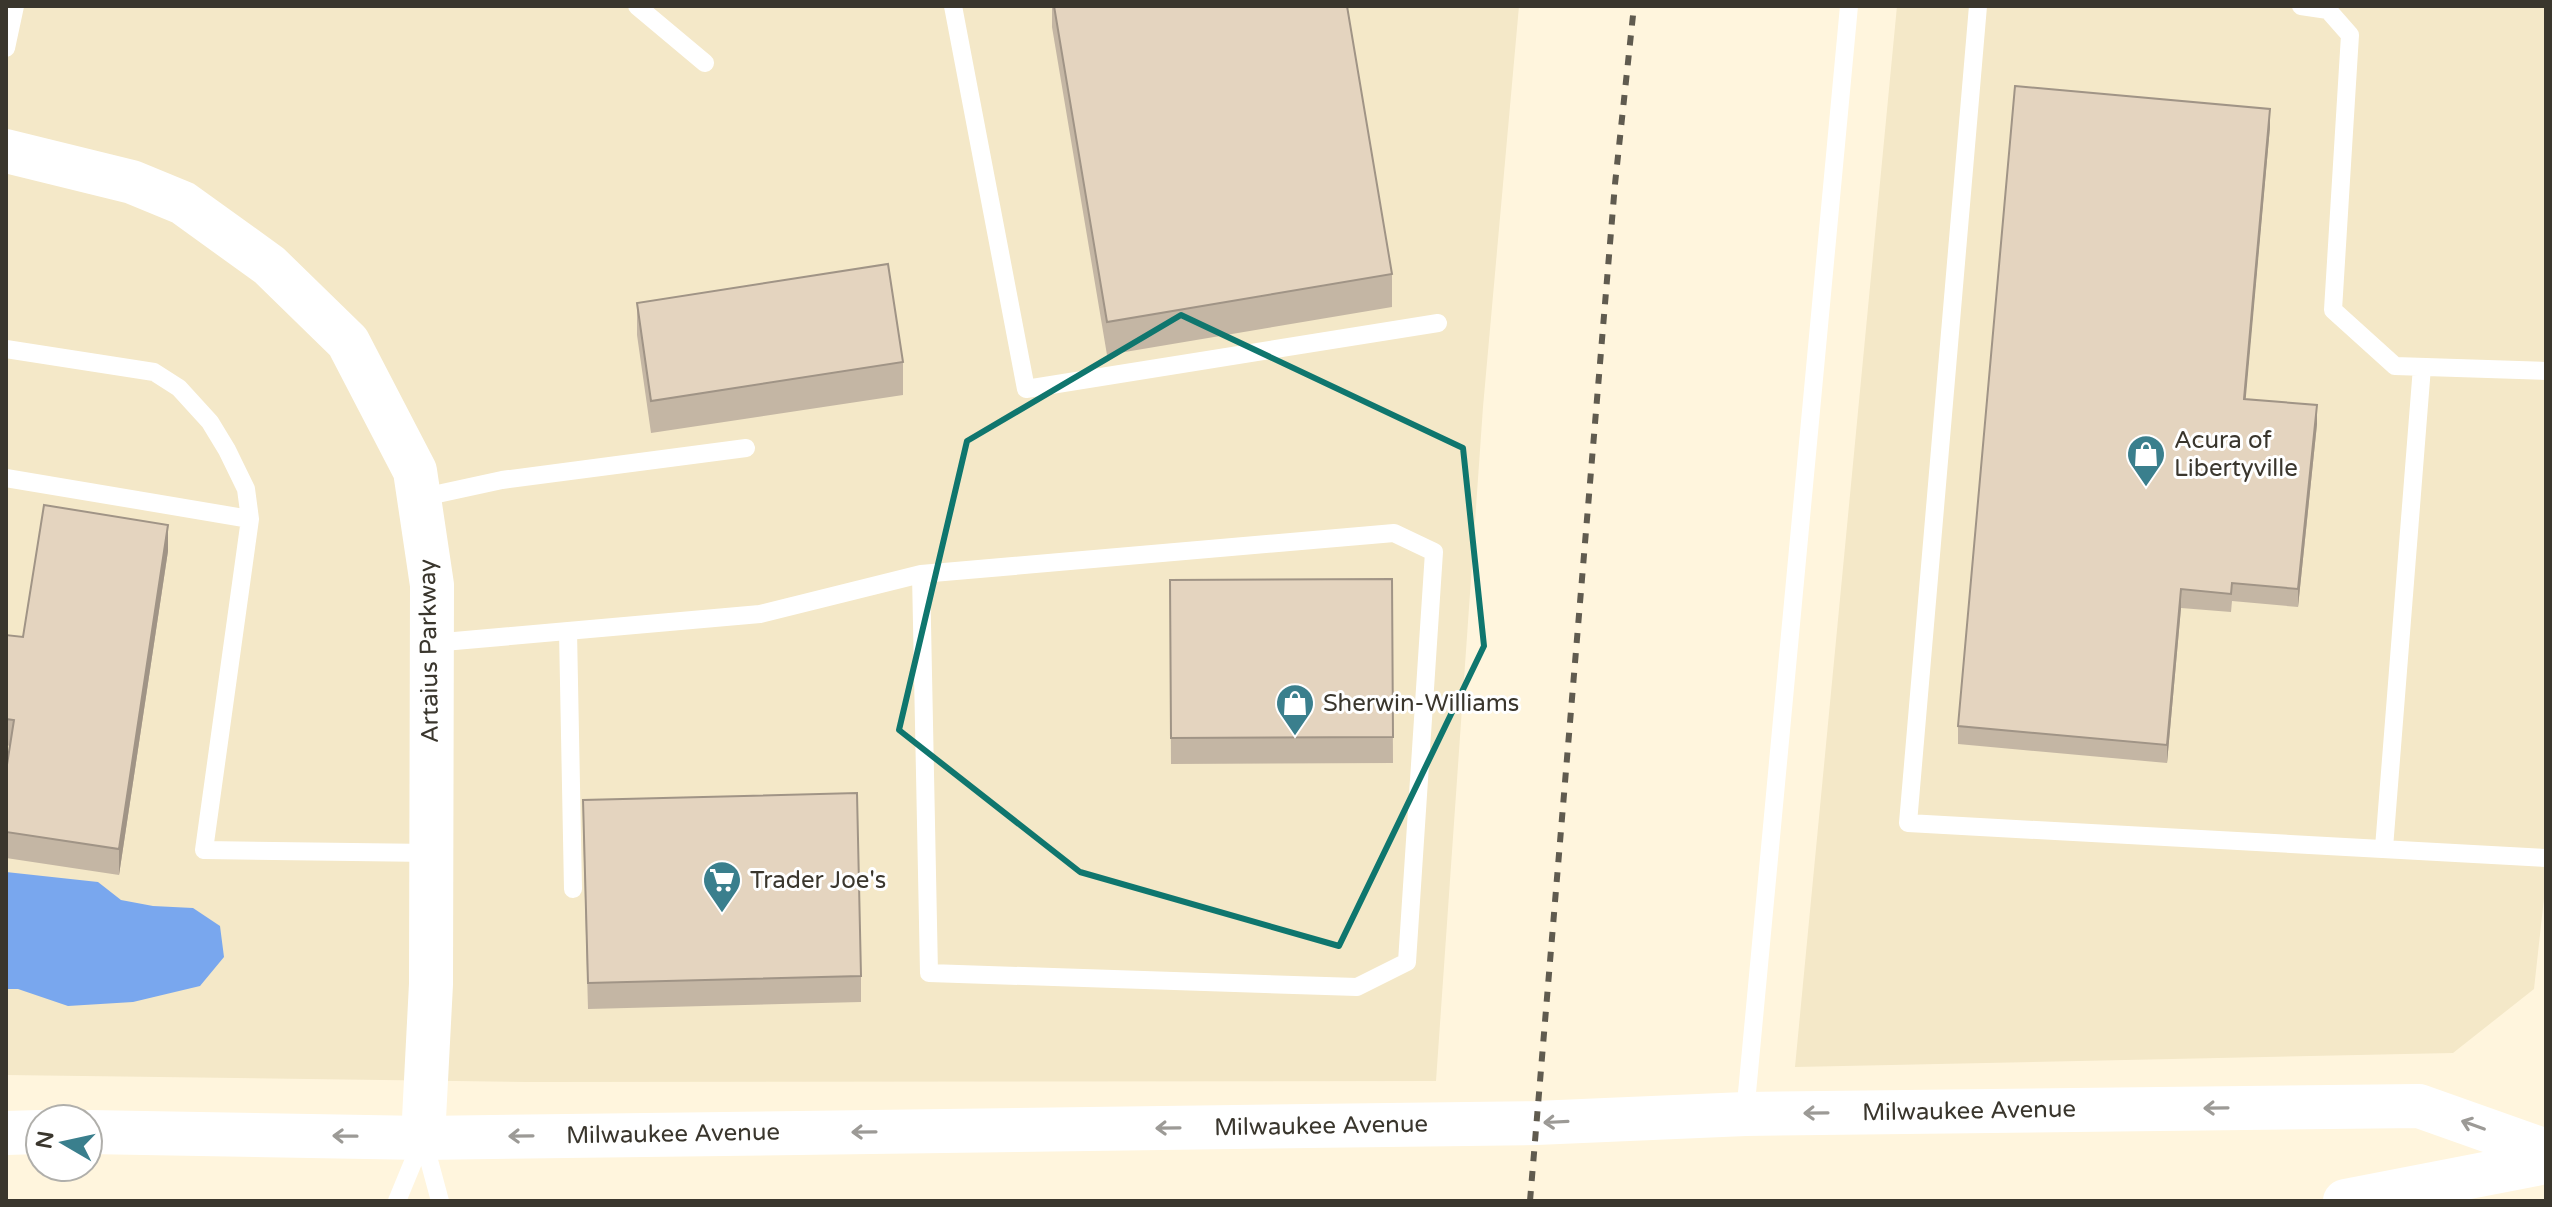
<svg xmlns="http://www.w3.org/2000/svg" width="2552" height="1207" viewBox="0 0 2552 1207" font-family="'Varela Round',sans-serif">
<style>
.built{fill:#f4e8c8}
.water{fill:#79a7ee}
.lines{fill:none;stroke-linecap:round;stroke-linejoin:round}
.lane{stroke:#fff;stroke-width:18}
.secondary{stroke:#fff;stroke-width:44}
.primary{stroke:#fff;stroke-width:44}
.rail{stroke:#605b4f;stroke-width:6;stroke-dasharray:10 10;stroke-linecap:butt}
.wall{fill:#c4b6a4}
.shaded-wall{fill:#a09486}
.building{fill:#e4d4bf;stroke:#a09486;stroke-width:2}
.oneway{stroke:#9c9a96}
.marked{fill:none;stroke:#0f766e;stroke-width:6;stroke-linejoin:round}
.labels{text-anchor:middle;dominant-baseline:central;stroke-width:6;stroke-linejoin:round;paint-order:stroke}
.poi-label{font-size:24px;fill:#3a362d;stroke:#fff;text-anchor:start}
.street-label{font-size:24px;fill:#3a362d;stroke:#fff}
</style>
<rect width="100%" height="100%" fill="#fff5dd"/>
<path class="built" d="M6,6H1519L1483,407L1436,1081L527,1082L6,1075Z
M1897,6H2546V880L2534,989L2453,1053L1795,1067Z"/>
<path class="water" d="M6,872L98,882L121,900L153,906L193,908L220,926L224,957L200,986L133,1002L68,1006L18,989H6Z"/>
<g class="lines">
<path class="lane" d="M637,6L705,63
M953,6L1026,389L1438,323
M1978,6L1908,823L2546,858
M2301,6L2328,10L2350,35L2333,310L2395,366L2546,371
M6,48L15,6
M6,349L154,372L179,388L210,422L227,450L246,489L250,519L204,850L431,853
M6,478L250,519
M419,498L502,480L746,448
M568,631L573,889
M432,643L760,614L921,574L1394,533L1434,552L1407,962L1357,987L929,973L921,574
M2384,848L2422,367
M1745,1114L1849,6
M423,1138L440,1201
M397,1201L423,1138"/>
<path class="secondary" d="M6,151L132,182L183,203L269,265L348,342L415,471L432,585L431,984L423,1138"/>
<path class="primary" d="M88,1132L423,1138L1536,1123L1745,1114L2419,1106L2546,1151
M6,1133L40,1132
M2345,1201L2546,1162"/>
<path class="rail" d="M1530,1201L1615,184L1634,6"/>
</g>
<path class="wall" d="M1052,6H1347L1392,274V307L1107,355L1052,27Z
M2270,127L2245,399L2317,424L2298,607L2232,601L2231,612L2181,608L2167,763L1958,744V726Z
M637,303L903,362V395L651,433L637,335Z
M168,551L119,875L6,858V771L10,746L6,745V635L23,637Z
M1392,579L1393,763L1171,764L1170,580Z
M583,826L861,976V1002L588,1009Z"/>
<path class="shaded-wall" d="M2270,109V127L2244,418V399Z
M2317,405V424L2298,607V589Z
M168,525V551L119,875V849Z
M2181,589V608L2167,763V745Z"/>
<path class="building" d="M1054,6H1347L1392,274L1107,322Z
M2015,86L2270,109L2244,399L2317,405L2298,589L2232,583L2231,594L2181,589L2167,745L1958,726Z
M888,264L903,362L651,401L637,303Z
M44,505L168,525L119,849L6,832V771L14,720L6,719V635L23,637Z
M1392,579L1393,737L1171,738L1170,580Z
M857,793L861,976L588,983L583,800Z"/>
<defs><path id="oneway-shaft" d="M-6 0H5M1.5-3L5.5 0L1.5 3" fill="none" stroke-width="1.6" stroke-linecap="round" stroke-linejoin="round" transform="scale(2)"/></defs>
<g class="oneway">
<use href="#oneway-shaft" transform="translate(2216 1108) rotate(179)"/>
<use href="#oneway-shaft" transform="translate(1816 1113) rotate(179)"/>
<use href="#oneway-shaft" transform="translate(1556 1122) rotate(177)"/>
<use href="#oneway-shaft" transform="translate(2473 1125) rotate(-160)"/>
<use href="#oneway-shaft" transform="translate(1168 1128) rotate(179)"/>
<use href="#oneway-shaft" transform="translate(864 1132) rotate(179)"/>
<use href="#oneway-shaft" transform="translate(345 1136) rotate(-179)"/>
<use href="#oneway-shaft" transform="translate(521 1136) rotate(179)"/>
</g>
<path class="marked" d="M1181,315L1463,448L1484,646L1339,946L1080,872L899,730L967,441Z"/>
<defs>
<g id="shop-pin" transform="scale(2)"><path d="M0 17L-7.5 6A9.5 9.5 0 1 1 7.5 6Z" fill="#3a7f8d" stroke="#fff"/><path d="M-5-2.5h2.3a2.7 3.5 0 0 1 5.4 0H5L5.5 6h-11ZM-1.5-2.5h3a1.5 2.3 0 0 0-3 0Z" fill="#fff"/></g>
<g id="supermarket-pin" transform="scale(2)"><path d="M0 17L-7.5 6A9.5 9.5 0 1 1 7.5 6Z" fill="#3a7f8d" stroke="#fff"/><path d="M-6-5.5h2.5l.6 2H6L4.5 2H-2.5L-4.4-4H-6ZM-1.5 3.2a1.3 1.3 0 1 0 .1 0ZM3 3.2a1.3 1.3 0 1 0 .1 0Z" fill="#fff"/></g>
</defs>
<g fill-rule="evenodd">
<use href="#shop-pin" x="2146" y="454"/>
<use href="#shop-pin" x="1295" y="703"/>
<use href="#supermarket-pin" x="722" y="880"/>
</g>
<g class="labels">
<g class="poi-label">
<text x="2174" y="440">Acura of<tspan x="2174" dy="28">Libertyville</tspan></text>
<text x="1323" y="703">Sherwin-Williams</text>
<text x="750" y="880">Trader Joe's</text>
</g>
<g class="street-label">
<text transform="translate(429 651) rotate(-91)">Artaius Parkway</text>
<text transform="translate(1969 1111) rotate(-1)">Milwaukee Avenue</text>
<text transform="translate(1321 1126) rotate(-1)">Milwaukee Avenue</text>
<text transform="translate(673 1134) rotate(-1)">Milwaukee Avenue</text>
</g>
</g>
<rect width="2552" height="1207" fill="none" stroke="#3a362d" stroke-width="16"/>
<g transform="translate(64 1143) rotate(279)"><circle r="38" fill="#ffffff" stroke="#b0afab" stroke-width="2"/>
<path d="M0-6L14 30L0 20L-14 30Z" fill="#3a7f8d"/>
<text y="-12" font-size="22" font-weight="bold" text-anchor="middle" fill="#3a362d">N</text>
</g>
</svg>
